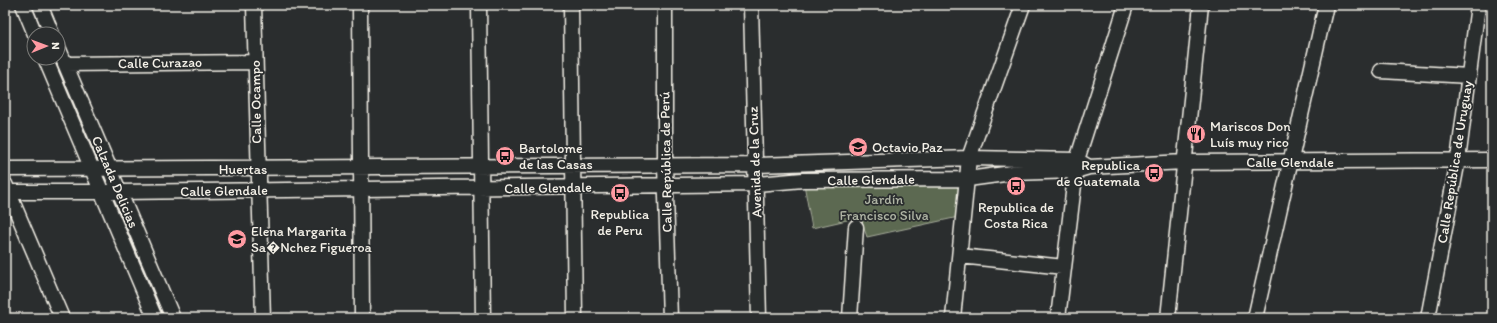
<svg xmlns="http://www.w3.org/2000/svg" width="1497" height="323" viewBox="0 0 1497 323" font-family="Itim,sans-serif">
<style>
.green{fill:#5b6951;stroke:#a8ad9c}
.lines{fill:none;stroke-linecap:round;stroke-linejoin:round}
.minor-casing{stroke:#f4f1e8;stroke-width:17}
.minor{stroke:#2a2d2e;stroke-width:14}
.labels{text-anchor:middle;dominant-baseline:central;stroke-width:3.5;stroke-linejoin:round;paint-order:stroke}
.street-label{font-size:14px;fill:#f4f1e8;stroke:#2a2d2e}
.poi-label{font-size:14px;fill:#f4f1e8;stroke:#2a2d2e;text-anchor:start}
.park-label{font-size:14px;fill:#afb4a4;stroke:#2a2d2e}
</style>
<rect width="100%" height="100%" fill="#2a2d2e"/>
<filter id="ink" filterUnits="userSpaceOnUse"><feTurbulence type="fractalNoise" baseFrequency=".025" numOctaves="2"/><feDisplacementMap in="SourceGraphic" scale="8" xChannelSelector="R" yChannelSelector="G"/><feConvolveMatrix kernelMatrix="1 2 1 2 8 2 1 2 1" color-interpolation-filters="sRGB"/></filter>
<g filter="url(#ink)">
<path class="green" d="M49,58H58L108,165H93Z
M966,181L963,216L867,237L860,217L812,228L804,184Z
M106,196L117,197L170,318H159Z"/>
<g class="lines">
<g class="minor-casing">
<path id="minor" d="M23,5L35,34
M40,5L52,34
M254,5L263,318
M360,5L362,318
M479,5L483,318
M571,5L575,318
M665,5V166L670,318
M751,5L759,318
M58,47L173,318
M45,58L155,318
M66,64L255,62
M1381,71L1469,76
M5,169L755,165L969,158L1077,160L1089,167
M5,184L62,318
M5,192H120L756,184L803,180L968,179L1012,173L1075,171L1089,167L1184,162L1492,160
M960,256L1064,267
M850,318L856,227
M953,318L969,158L1023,5
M1058,318L1077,160L1126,5
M1168,318L1201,5
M1255,318L1326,5
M1428,318L1458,160L1478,5"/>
</g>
<use href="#minor" class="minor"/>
</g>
</g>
<defs>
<g id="restaurant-disc" transform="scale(1)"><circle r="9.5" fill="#ff9aa2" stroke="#2a2d2e"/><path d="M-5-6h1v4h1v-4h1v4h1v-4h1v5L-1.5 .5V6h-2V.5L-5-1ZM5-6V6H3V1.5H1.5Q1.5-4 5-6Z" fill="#111"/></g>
<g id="school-disc" transform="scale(1)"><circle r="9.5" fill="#ff9aa2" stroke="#2a2d2e"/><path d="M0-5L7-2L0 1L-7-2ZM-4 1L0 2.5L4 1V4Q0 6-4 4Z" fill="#111"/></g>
<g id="bus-disc" transform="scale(1)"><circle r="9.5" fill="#ff9aa2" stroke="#2a2d2e"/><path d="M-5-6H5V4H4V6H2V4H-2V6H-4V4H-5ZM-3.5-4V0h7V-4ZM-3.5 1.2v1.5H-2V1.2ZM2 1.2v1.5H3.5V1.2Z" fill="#111"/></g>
</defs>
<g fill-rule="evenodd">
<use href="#restaurant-disc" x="1196" y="134"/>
<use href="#school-disc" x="858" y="147"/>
<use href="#bus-disc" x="505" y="156"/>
<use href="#bus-disc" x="1154" y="173"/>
<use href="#bus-disc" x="1016" y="186"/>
<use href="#bus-disc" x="620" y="193"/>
<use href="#school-disc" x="237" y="239"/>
</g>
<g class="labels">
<g class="street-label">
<text transform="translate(160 63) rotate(-1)">Calle Curazao</text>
<text transform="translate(256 102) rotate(-91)">Calle Ocampo</text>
<text transform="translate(666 162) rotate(-91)">Calle República de Perú</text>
<text transform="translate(755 162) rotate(-92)">Avenida de la Cruz</text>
<text x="1290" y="162">Calle Glendale</text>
<text transform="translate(1455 162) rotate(-81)">Calle República de Uruguay</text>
<text x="243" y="169">Huertas</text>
<text transform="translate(871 180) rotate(-1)">Calle Glendale</text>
<text transform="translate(115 182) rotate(67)">Calzada Delicias</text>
<text transform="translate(548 188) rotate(-1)">Calle Glendale</text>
<text transform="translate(224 191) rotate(-1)">Calle Glendale</text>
</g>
<g class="poi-label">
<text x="1210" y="126">Mariscos Don<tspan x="1210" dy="16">Luís muy rico</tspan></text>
<text x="872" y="147">Octavio Paz</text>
<text x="519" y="148">Bartolome<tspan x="519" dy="16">de las Casas</tspan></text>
<text x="1140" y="165" text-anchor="end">Republica<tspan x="1140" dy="16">de Guatemala</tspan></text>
<text x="1016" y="207" text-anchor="middle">Republica de<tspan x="1016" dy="16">Costa Rica</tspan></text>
<text x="620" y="214" text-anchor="middle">Republica<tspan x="620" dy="16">de Peru</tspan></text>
<text x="251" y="231">Elena Margarita<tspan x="251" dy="16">Sa�Nchez Figueroa</tspan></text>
</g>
<g class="park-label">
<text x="884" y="199">Jardín<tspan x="884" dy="16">Francisco Silva</tspan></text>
</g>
</g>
<rect width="1497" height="323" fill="none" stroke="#2a2d2e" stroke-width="20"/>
<rect x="10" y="10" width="1477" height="303" fill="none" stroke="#f4f1e8" stroke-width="1.5" filter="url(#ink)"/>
<g transform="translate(46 46) rotate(89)"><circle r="19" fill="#2a2d2e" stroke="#7b7b78"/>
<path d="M0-3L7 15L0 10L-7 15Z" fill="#ff9aa2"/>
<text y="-6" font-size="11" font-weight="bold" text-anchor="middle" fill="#f4f1e8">N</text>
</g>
</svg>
